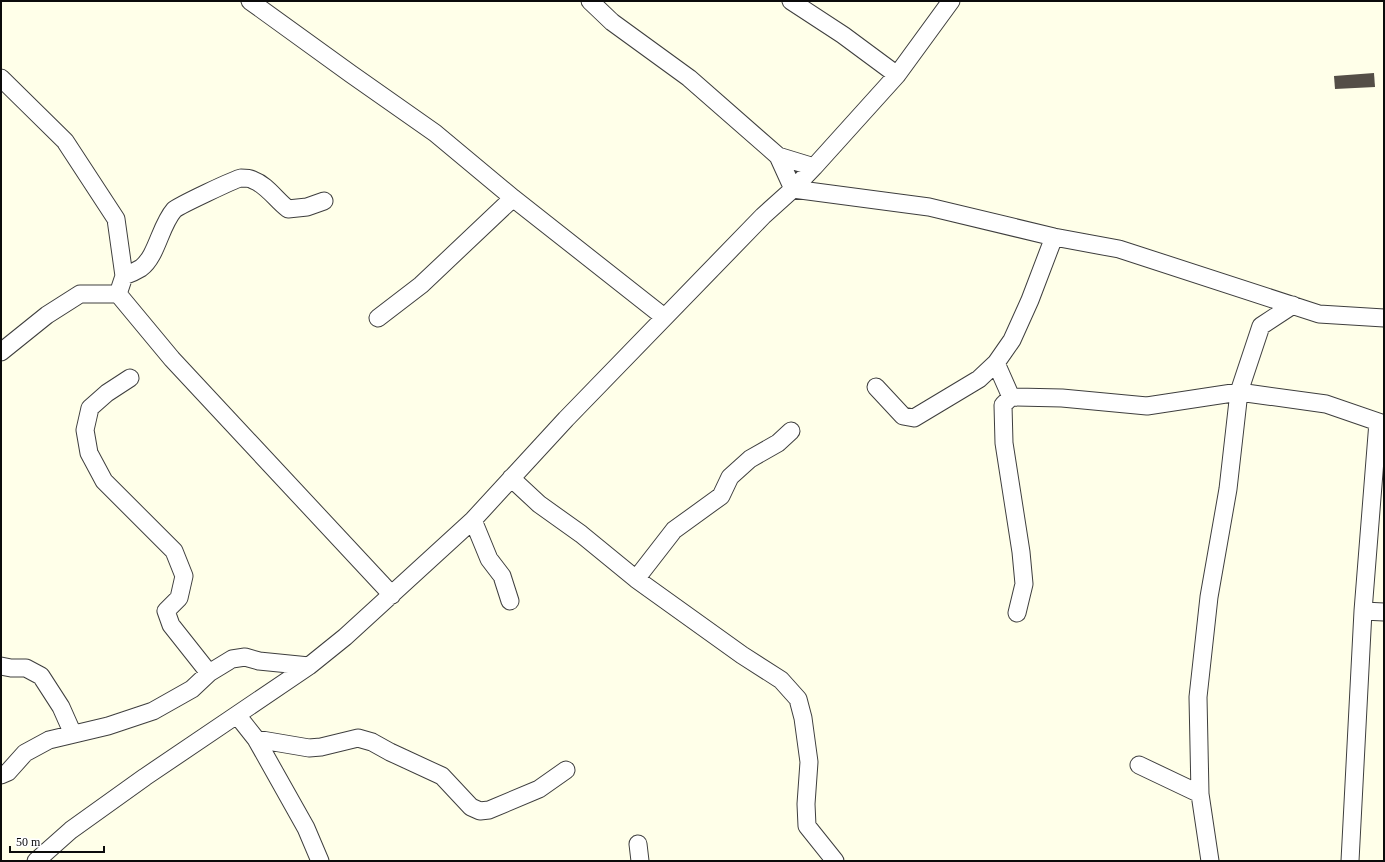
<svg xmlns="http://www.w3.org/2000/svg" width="1385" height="862" viewBox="0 0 1385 862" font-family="Georgia,serif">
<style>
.building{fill:#544e47}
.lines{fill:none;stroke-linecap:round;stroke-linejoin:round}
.minor-casing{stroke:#3e3e3e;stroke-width:19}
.minor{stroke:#fff;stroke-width:17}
</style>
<rect width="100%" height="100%" fill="#ffffe9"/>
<path class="building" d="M1374,73L1375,87L1335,89L1334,76Z"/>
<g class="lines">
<g class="minor-casing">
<path id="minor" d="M250,1L351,74L435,133L513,198L664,317
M590,1L612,22L689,78L778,156L814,167
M791,1L843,35L897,75
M1,78L65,141L116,219L124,276L118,294
M778,156L793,189L929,207L1054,237L1119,249L1319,314L1384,318
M124,276C130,274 136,271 141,268C157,256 160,226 174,210C178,206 235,179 241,178C245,178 250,178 253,180C267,185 276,200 288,209L307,207L324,201
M118,294L172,359L392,595
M378,318L421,285L513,198
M1,352L47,315L80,294H118
M996,363L1011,397
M130,378L107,393L90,408L85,430L89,453L104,481L174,551L184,576L179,598L166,611L171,625L209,673
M876,387L903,416L914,418L979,379L996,363L1012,340L1030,300L1054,237
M1378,422L1363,611L1384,612
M511,478L539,504L581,534L636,579L742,655L781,680L798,699L803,718L809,762L806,804L807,826L835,861
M473,520L489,559L502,576L510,601
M636,579L674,530L721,496L730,477L750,459L778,443L791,431
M1017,613L1024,584L1021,552L1004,443L1003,405L1011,397L1062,398L1147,406L1239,392L1326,404L1384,424
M1,666L11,668H26L41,676L61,707L73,734
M237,715L256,739L306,828L320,861
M256,739L309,748L321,747L358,738L372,742L390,752L442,776L471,807L480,811L489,810L539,789L566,770
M1139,765L1200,794
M1,775L8,772L25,753L49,740L108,726L153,711L192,689L209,673L232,659L245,657L259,661L309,666
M638,844L640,861
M36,861L71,830L145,777L309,666L345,637L473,520L566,419L763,216L793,189L814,167L897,75L951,1
M1210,861L1200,794L1198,697L1209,597L1228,489L1239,392L1261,326L1293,305
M1350,861L1363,611"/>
</g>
<use href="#minor" class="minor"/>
</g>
<rect width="1385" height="862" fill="none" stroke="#0b0b0b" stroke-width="4"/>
<path d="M10 846v6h94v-6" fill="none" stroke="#0b0b0b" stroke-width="2"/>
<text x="16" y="846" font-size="12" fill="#0b0b0b" stroke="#ffffff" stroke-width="3" paint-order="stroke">50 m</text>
</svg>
